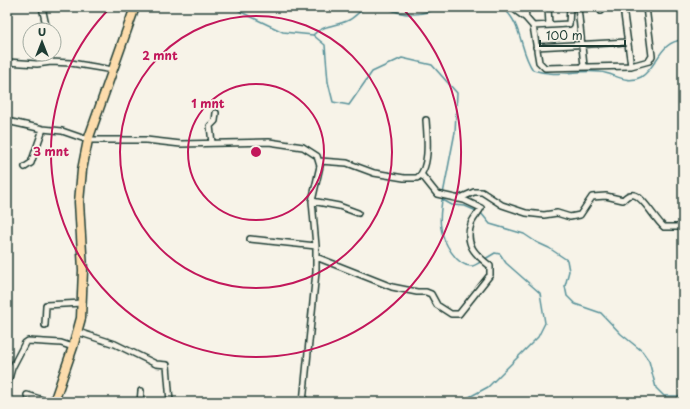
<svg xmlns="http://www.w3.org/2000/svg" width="690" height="409" viewBox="0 0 690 409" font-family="'Playpen Sans',sans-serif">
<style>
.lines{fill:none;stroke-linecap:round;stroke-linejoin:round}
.stream{stroke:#58929a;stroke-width:1.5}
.street-casing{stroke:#1f3d34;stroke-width:8}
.primary-casing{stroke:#1f3d34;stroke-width:11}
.street{stroke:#f7f3e8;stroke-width:5}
.primary{stroke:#fcdcac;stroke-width:8}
.ring{fill:none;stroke:#c2185b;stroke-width:2}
.centre{fill:#c2185b;stroke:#f7f3e8;stroke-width:2}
.ring-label{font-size:12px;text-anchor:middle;font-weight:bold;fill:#c2185b;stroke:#f7f3e8;stroke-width:3.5;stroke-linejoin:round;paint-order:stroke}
</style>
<rect width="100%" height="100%" fill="#f7f3e8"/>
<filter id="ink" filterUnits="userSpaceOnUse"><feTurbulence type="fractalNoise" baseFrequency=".025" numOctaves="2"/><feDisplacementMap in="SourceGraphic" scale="8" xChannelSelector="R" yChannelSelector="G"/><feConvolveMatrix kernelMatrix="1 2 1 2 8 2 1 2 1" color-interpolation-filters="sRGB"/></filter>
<g filter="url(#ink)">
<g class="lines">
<path class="stream" d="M234,7L241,12L283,32L313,35L325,45L328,82L333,102L349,105L372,72L402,58L432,65L457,93L455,132L443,194
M386,7C405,18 422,15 441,7
M502,7C523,24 519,50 533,70C558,78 575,69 600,72C614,73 626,85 641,77C658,67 659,41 683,40
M313,35C323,25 335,26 347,21C355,18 360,9 368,7
M443,198V200L452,205L465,206L481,213L490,224L524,234L536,242L549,248L567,260L569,271L565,286L567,296L575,304L601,313L621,334L642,351L649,361L656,388L664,396H680L683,389
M442,200C441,209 439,219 441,228C443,241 456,266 471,266C475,266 478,263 482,261
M460,402L488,387L538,337L545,323L540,293L506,263L500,254L495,253L485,259"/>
<g class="street-casing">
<path id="street" d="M42,7L47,30
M511,7L526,18
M525,7L526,18L533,26L539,62L545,68L631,66L649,61L652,56L646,7
M548,7L549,25
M578,7L584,66
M600,7L601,11
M623,7L631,66
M676,7L683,8
M533,26L569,24L570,7
M536,47L628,42
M48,54L51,62L71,63L113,70
M7,62L37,64L51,62
M7,121L43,129L62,131L88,140H146L181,144L269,142L303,147L317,156L320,166L312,201L316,246V272L303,402
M212,143L210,126L215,121L216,113
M320,161L347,163L374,173L404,178H417C431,169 427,135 426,120
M25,167L31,163L43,129
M458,199L474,192H482L502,205L526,213L544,215L557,213L570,217L580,215L592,197L606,196L623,200C625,198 627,195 631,195C641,192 655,220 664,227H683
M312,201L339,206L358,213
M250,239L316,246
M316,257L392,287L417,292H426L431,294L437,305L451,314H459L490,275V266C476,255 464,245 471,224C473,218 478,214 481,208L464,200L437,194L421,174
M45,325L46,305L82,303
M78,332L115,344L156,364L167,365L170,402
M7,386L12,368L25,343L28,341L61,343L73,347
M27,395L49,402
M140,402L141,391"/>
</g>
<g class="primary-casing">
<path id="primary" d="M54,402L73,347L81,318L83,270L79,202L82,170L88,140L135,7"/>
</g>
<use href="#street" class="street"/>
<use href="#primary" class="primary"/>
</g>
</g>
<g class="ring">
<circle cx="256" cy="152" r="68"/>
<circle cx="256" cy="152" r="136"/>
<path d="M401 7A205 205 0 1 1 111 7"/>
</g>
<circle cx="256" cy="152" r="6" class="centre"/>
<g class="ring-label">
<text x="160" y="60">2 mnt</text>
<text x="208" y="108">1 mnt</text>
<text x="51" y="156">3 mnt</text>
</g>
<rect width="690" height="409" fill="none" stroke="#f7f3e8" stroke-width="24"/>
<rect x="12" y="12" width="666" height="385" fill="none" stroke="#1f3d34" stroke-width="1.5" filter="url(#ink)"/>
<g transform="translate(42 42)"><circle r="19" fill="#f7f3e8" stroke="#a1aaa0"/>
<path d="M0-3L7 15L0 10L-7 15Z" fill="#1f3d34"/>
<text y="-6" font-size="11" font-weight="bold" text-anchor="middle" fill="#1f3d34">U</text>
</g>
<path d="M540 40v6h85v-6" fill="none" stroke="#1f3d34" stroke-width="2"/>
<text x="546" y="40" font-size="12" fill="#1f3d34" stroke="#f7f3e8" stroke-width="3" paint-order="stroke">100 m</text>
</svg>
